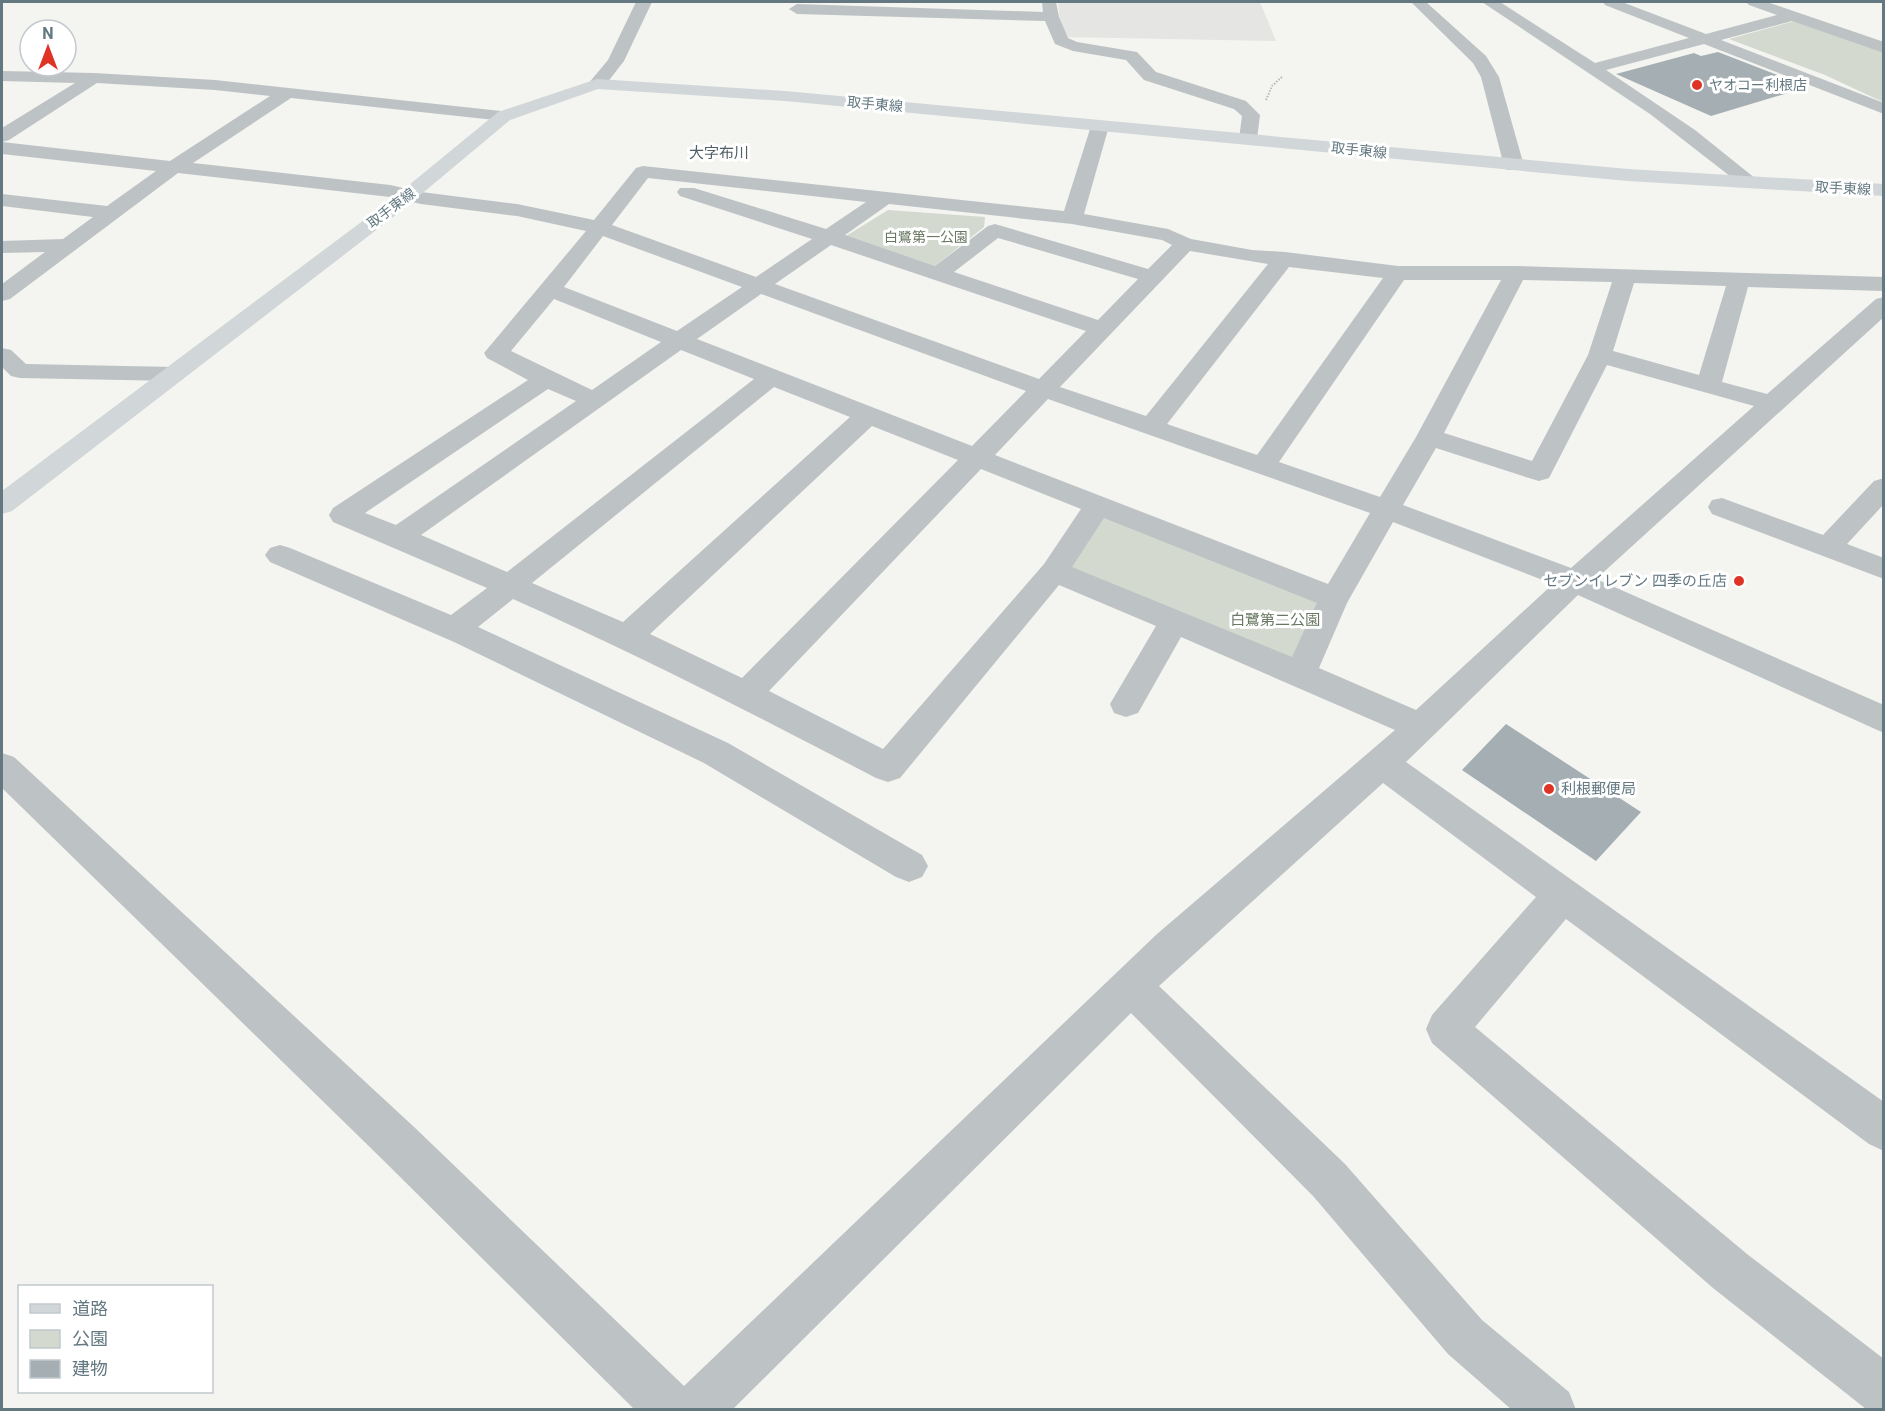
<svg xmlns="http://www.w3.org/2000/svg" width="1885" height="1411" viewBox="0 0 1885 1411" font-family="Roboto,'Noto Sans JP',sans-serif">
<style>
.built{fill:#e5e5e4}
.green{fill:#d4d9cf}
.building{fill:#a5afb3}
.lines{fill:none;stroke-linecap:round;stroke-linejoin:round}
.path{stroke:#b7babc;stroke-width:2;stroke-dasharray:1.5 1.5;stroke-linecap:butt}
.minor{fill:#bdc2c4;fill-rule:evenodd}
.major{fill:#d1d6d9;fill-rule:evenodd}
.poi-dot{fill:#df3425;stroke:#fff;stroke-width:2}
.labels{text-anchor:middle;dominant-baseline:central;stroke-width:6;stroke-linejoin:round;paint-order:stroke}
.far-poi-label{font-size:14px;fill:#637881;stroke:#fff;text-anchor:start}
.far-street-label{font-size:14px;fill:#637881;stroke:#fff}
.far-park-label{font-size:14px;fill:#6a7862;stroke:#fff}
.far-quarter-label{font-size:15px;fill:#516066;stroke:#fff}
.poi-label{font-size:15px;fill:#637881;stroke:#fff;text-anchor:end}
.park-label{font-size:15px;fill:#6a7862;stroke:#fff}
</style>
<rect width="100%" height="100%" fill="#f4f4f0"/>
<path class="built" d="M1058,2H1260L1276,41L1065,37L1060,23Z"/>
<path class="green" d="M1794,21L1883,52V102L1825,75L1729,39Z
M888,210L985,217L984,227L935,266L846,236Z
M1102,513L1332,603L1288,665L1064,569Z"/>
<path class="building" d="M1718,52L1808,87L1711,116L1616,74L1694,53L1701,56Z
M1506,724L1641,812L1596,861L1462,770Z"/>
<g class="lines">
<path class="path" d="M1266,100L1272,86L1283,76"/>
<path class="minor" d="M636,2H652L624,61L603,88H591L588,84L608,60Z
M1042,2H1056L1059,17L1068,38L1077,42L1137,52L1156,72L1246,101L1260,115L1257,139L1255,143H1241L1239,139L1242,116L1234,109L1144,80L1126,60L1073,51L1055,44L1045,21L797,14L789,9L797,4L1043,12Z
M1411,2H1426L1486,56L1499,77L1524,166L1521,170H1507L1504,166L1481,77L1473,63Z
M1482,2H1500L1595,63L1689,38L1605,5L1603,2H1622L1706,34L1777,15L1749,5L1746,2H1767L1884,42V53L1792,21L1721,40L1884,103V114L1704,44L1606,70L1695,130L1761,183L1758,187H1744L1650,114Z
M2,71L94,73L215,80L510,112L513,116L510,120L504,121L291,98L193,163L390,185L421,192L517,204L594,220L636,168L643,166L1064,211L1091,126L1094,122H1106L1109,126L1084,214L1168,229L1191,239L1252,250L1285,252L1398,266H1516L1884,277V291L1748,287L1722,382L1767,394L1876,299L1884,297V317L1596,579L1884,705V733L1578,595L1406,762L1884,1102V1151L1869,1144L1566,919L1475,1027L1747,1254L1884,1359V1410L1866,1409L1713,1288L1432,1043L1426,1029L1432,1015L1536,897L1383,783L1159,986L1345,1164L1482,1320L1569,1392L1576,1410H1512L1448,1354L1313,1196L1131,1013L732,1410H635L381,1158L2,788V753L14,757L413,1126L684,1386L1157,934L1395,730L1181,637L1138,713L1126,717L1114,713L1110,704L1156,626L1059,585L900,778L888,782L876,778C756,715 636,654 513,599L478,627L728,743L922,855L928,866L922,877L909,882L896,877L704,763L454,642L270,562L265,555L270,548L280,545L290,548L451,615L487,588L333,522L329,515L333,508L528,380L487,358L484,353L586,231L517,216L421,204L390,197L178,173L10,299L2,301V284L45,252L2,253V241L63,239L93,217L2,206V194L107,206L156,171L2,154V142L170,161L270,96L215,90L97,83L9,140L2,142V128L75,83L2,81ZM648,178L866,202L826,229L694,188H680L677,192L680,196L812,239L756,277L612,225ZM889,204L1072,224L1162,240L1172,245L1148,269L995,224L988,226L935,266L845,235ZM603,236L742,287L677,331L564,287ZM998,238L1138,279L1098,320L954,272ZM831,245L1086,331L1039,379L775,284ZM1190,251L1268,264L1146,416L1060,387ZM1289,267L1383,278L1257,455L1167,424ZM1404,280H1501L1416,437L1380,497L1279,462ZM1523,280L1612,282L1588,355L1532,461L1444,433ZM1634,283L1726,286L1699,375L1613,351ZM761,294L1026,391L972,446L697,339ZM554,299L661,342L592,390L511,351ZM681,350L754,379L507,572L421,535ZM1607,365L1754,406L1571,568L1403,505L1436,448L1529,478L1539,481L1549,478ZM774,387L850,417L623,622L532,583ZM548,389L576,401L396,525L365,513ZM1048,399L1370,513L1328,584L995,455ZM872,426L958,460L742,678L650,634ZM981,469L1081,509L1044,564L883,749L769,691ZM1104,518L1317,603L1292,657L1072,567ZM1393,522L1553,584L1416,710L1319,668L1347,603Z
M2,348L11,350L26,364L174,367L183,369L186,374L183,379L174,381L20,378L11,376L2,367Z
M1884,478V504L1847,544L1884,558V579L1712,514L1708,507L1712,500L1722,498L1823,535L1874,481Z"/>
<path class="major" d="M597,79L785,91L1628,169L1884,184V196L1628,181L785,101L598,89L510,120L406,207L12,511L2,514V491L392,199L498,112Z"/>
</g>
<g class="poi-dot">
<circle cx="1697" cy="85" r="6"/>
<circle cx="1739" cy="581" r="6"/>
<circle cx="1549" cy="789" r="6"/>
</g>
<g class="labels">
<g class="far-poi-label">
<text x="1709" y="85">ヤオコー利根店</text>
</g>
<g class="far-street-label">
<text transform="translate(875 104) rotate(5)">取手東線</text>
<text transform="translate(1359 150) rotate(6)">取手東線</text>
<text transform="translate(1843 188) rotate(3)">取手東線</text>
<text transform="translate(391 208) rotate(-37)">取手東線</text>
</g>
<g class="far-park-label">
<text x="926" y="237">白鷺第一公園</text>
</g>
<g class="far-quarter-label">
<text x="719" y="153">大字布川</text>
</g>
<g class="poi-label">
<text x="1727" y="581">セブンイレブン 四季の丘店</text>
<text x="1561" y="789" text-anchor="start">利根郵便局</text>
</g>
<g class="park-label">
<text x="1275" y="620">白鷺第二公園</text>
</g>
</g>
<rect width="1885" height="1411" fill="none" stroke="#637881" stroke-width="6"/>
<rect x="18" y="1285" width="195" height="108" fill="#ffffff" stroke="#c1c9cd" stroke-width="1.5"/>
<rect x="30" y="1304" width="30" height="9" fill="#d1d6d9" stroke="#c1c9cd" stroke-width="1.5"/>
<text x="72" y="1315" font-size="18" fill="#637881">道路</text>
<rect x="30" y="1330" width="30" height="18" fill="#d4d9cf" stroke="#c1c9cd" stroke-width="1.5"/>
<text x="72" y="1345" font-size="18" fill="#637881">公園</text>
<rect x="30" y="1360" width="30" height="18" fill="#a5afb3" stroke="#c1c9cd" stroke-width="1.5"/>
<text x="72" y="1375" font-size="18" fill="#637881">建物</text>
<g transform="translate(48 48)"><circle r="28" fill="#ffffff" stroke="#c1c9cd" stroke-width="1.5"/>
<path d="M0-4.5L10 22L0 15L-10 22Z" fill="#df3425"/>
<text y="-9" font-size="16" font-weight="bold" text-anchor="middle" fill="#637881">N</text>
</g>
</svg>
